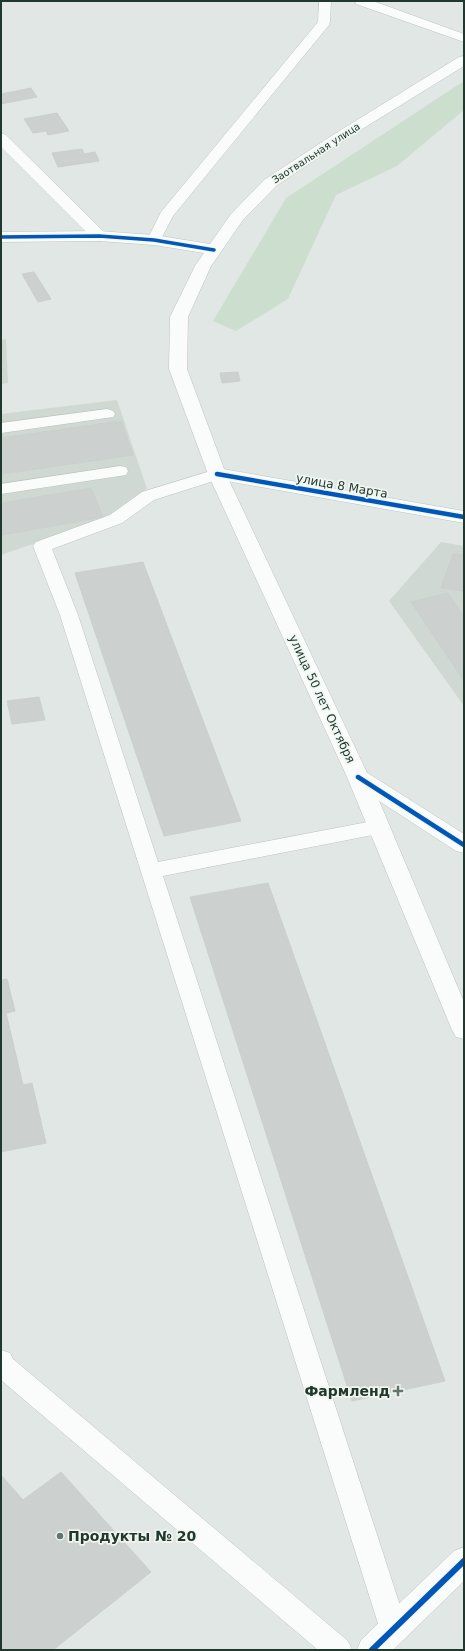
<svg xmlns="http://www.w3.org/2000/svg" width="465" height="1651" viewBox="0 0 465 1651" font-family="'DejaVu Sans',sans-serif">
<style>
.built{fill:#d0d8d3}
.green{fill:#ccdfcf}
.building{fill:#ccd0ce;stroke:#cad0cd}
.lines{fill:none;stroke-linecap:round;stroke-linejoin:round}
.lane-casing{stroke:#bec4c1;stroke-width:1}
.street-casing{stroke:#bec4c1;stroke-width:1}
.secondary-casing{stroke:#bec4c1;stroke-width:1}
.lane{fill:#fafbfb;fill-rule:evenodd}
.street{fill:#fafbfb;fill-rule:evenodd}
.secondary{fill:#fafbfb;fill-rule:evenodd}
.cycleway-far2-casing{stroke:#eff6f2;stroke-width:5.5}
.cycleway-far1-casing{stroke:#eff6f2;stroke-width:7}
.cycleway-casing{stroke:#eff6f2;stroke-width:8}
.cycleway-far2{stroke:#0057b8;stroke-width:3.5}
.cycleway-far1{stroke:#0057b8;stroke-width:4.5}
.cycleway{stroke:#0057b8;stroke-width:6}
.poi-dot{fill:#65756e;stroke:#eff6f2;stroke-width:1.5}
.labels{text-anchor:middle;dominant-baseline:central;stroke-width:3.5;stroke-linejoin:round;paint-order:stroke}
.far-street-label{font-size:10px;fill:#22372e;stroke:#eff6f2}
.street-label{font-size:12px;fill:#22372e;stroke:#eff6f2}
.near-poi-label{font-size:14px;font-weight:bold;fill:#22372e;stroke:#eff6f2;text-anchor:end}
</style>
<rect width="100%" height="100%" fill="#e1e7e4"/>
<path class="built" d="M6,339L8,383L1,384V340Z
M117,400L147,489L102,520L1,555V414Z
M441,542L464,546V706L389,601Z"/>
<path class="green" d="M464,81V110L397,166L336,195L288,299L236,331L213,321L286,198Z"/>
<path class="building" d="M31,88L37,97L1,104V94Z
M57,113L69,131L48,135L46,131L33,133L24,119Z
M82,149L84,154L95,152L99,161L58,167L52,153Z
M34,272L51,299L38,302L22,274Z
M238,372L240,381L222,383L220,373Z
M121,421L133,455L1,474V438Z
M91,488L103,517L1,535V503Z
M453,554L464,555V591L441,588Z
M143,562L241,821L164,836L75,573Z
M448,593L464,617V681L411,602Z
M39,697L45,720L12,724L7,701Z
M268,883L445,1381L352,1401L190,897Z
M7,979L15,1011L6,1013L23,1085L32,1083L46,1143L1,1152V980Z
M61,1472L151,1572L53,1650H1V1475L23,1500Z"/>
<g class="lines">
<g class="lane-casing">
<path id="lane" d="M319,1H331L330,22L329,25L173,216L159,243L154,244L149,243L147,240L161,212L318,22Z
M355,1H373L464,34V42L356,4Z
M107,409L113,411L115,414L113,417L1,433V423Z
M120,466L126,467L128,471L126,475L1,494V484Z
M217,469L223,470L225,474L223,478L154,500L122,523L52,549L78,615L158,862L378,820L385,822L388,827L385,832L378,834L163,876L408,1630L404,1639L394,1643L384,1639L380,1630L60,615L33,546L36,542L110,515L142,492Z
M1,1350L10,1353L13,1359L348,1641L352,1650H318L1,1380Z"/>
</g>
<g class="street-casing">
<path id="street" d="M1,133L6,135L105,233L107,236L105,239L99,241L93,239L1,147Z
M217,468L464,511V523L210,478L208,474L210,470Z
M358,770L366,772L464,834V853L456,851L350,782L347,777L350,772Z
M464,1547V1581L393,1650H357L361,1640L454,1551Z"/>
</g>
<g class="secondary-casing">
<path id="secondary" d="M464,56V66L346,139L276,186L243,220L211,266L188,317L187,369L226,474L369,777L464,1002V1039L456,1037L452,1030L347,777L208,474L169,369L170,317L195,266L204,253L154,245L99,241L1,242V232L99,231L154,235L210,244L231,214L264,180L336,133L459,57Z"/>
</g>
<use href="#lane" class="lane"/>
<use href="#street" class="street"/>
<use href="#secondary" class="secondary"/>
<g class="cycleway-far2-casing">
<path id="cycleway-far2" d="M1,237L99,236L154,240L214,250"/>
</g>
<g class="cycleway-far1-casing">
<path id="cycleway-far1" d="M217,474L464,517
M358,777L464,845"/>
</g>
<g class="cycleway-casing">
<path id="cycleway" d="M372,1650L464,1561"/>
</g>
<use href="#cycleway-far2" class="cycleway-far2"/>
<use href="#cycleway-far1" class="cycleway-far1"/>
<use href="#cycleway" class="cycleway"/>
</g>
<g class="poi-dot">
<path d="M396 1385h4v4h4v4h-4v4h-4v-4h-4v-4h4z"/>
<circle cx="60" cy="1536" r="4"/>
</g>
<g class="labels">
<g class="far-street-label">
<text transform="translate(316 153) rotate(-33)">Заотвальная улица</text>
</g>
<g class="street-label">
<text transform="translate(342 486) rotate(10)">улица 8 Марта</text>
<text transform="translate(322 699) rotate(65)">улица 50 лет Октября</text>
</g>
<g class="near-poi-label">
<text x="390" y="1391">Фармленд</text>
<text x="68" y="1536" text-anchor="start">Продукты № 20</text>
</g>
</g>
<rect width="465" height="1651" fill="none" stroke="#22372e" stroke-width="4"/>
</svg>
